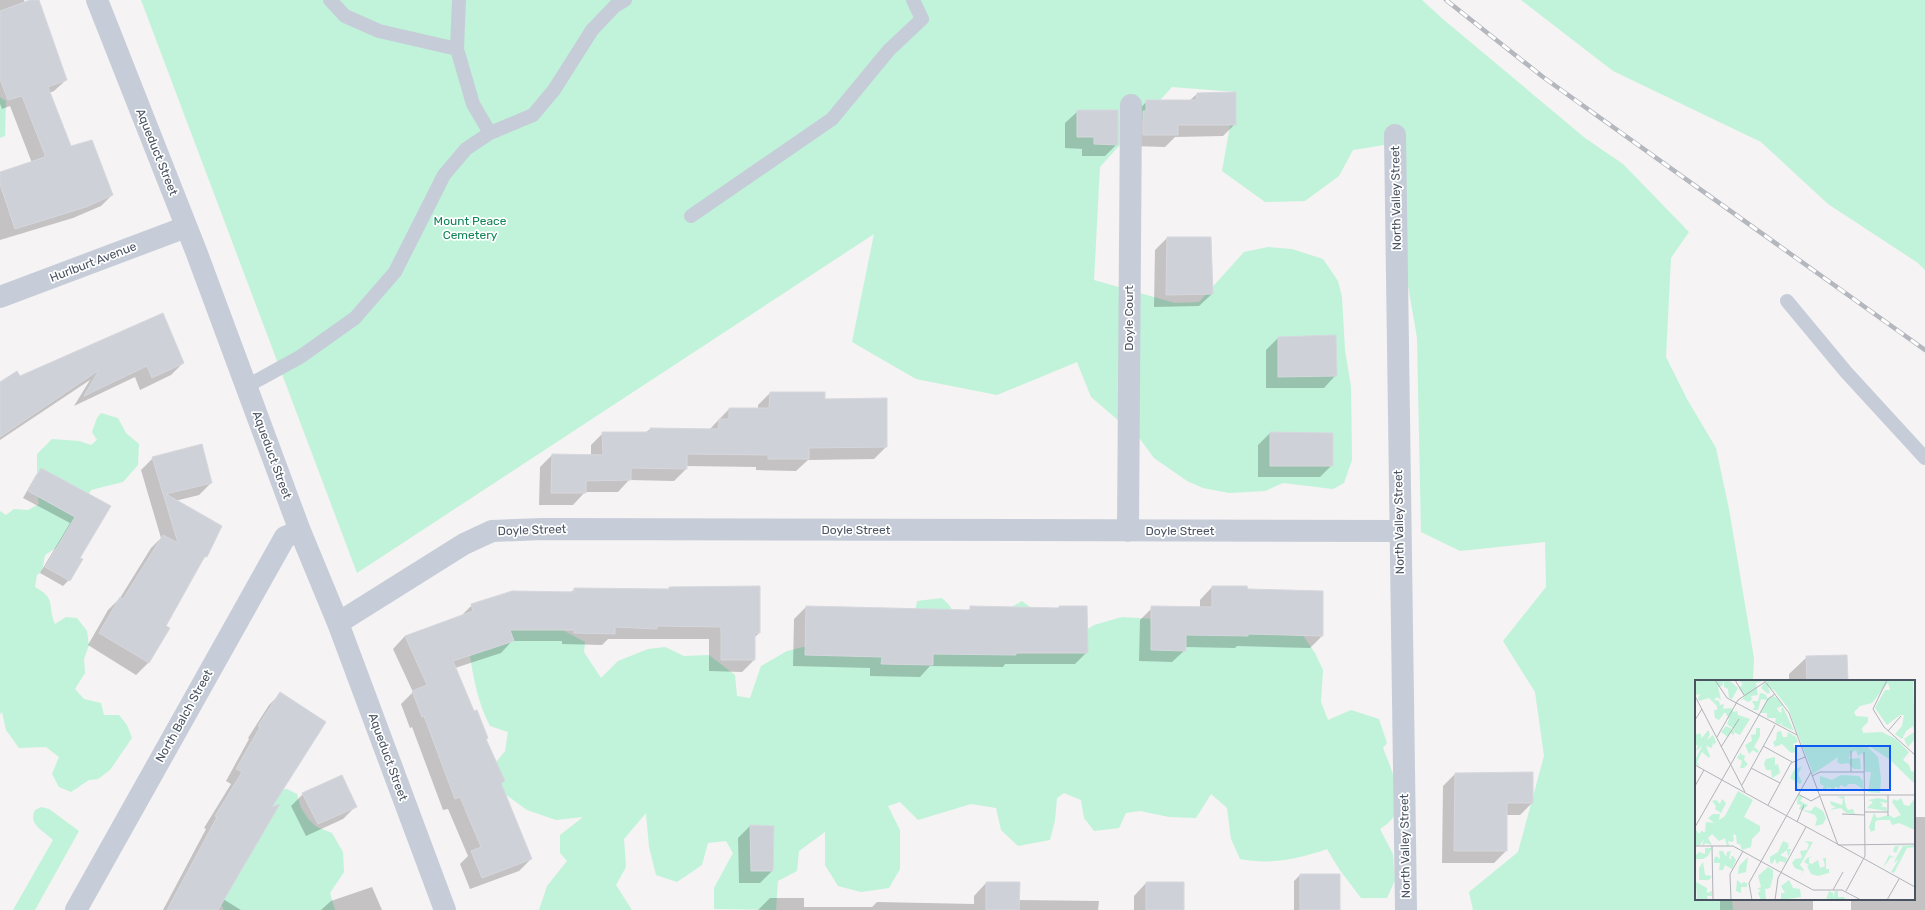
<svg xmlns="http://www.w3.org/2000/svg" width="1925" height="910" viewBox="0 0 1925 910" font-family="Rubik,sans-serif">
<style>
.green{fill:#c0f3da}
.shadow{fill:#0003}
.building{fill:#cfd1d8;stroke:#d6d8de}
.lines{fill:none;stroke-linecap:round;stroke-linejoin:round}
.service{stroke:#c6cdd8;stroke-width:14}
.minor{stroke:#c6cdd8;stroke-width:22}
.rail-casing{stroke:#b4b7bd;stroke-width:4.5}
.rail{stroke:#fff;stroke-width:3;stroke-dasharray:9;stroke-linecap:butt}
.labels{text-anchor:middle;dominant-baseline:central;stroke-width:3.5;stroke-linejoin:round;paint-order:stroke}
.street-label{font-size:12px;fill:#495362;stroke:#fff}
.park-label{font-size:12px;fill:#118557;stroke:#fff}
.inset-road{fill:none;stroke:#b0b3b9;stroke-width:1}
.view{fill:#0f5af2;fill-opacity:0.15;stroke:#0f5af2;stroke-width:2}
.inset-edge{fill:none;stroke:#495362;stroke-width:2}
</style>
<rect width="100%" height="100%" fill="#f5f3f3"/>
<path class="green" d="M141,0H1422L1444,20L1585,138L1623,164L1689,232L1671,258L1666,357L1687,399L1716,448L1729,509L1754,658L1753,681H1696V899H1732L1733,910H1473L1469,892L1518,852L1544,756L1535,692L1503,641L1546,587L1545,542L1460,551L1421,532L1417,338L1384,145L1353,150L1339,176L1305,201L1265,202L1222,171L1236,92L1172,87L1100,167L1094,280L1175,303L1199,302L1244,252L1268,247L1292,249L1323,259L1338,281L1342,297L1345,350L1351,387L1352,460L1344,483L1333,489L1283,483L1265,491L1229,493L1203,488L1187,481L1154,458L1140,439L1091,397L1077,362L997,395L916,379L852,342L874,234L357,573Z
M1521,0H1925V270L1918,263L1828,204L1761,142L1613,71Z
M0,97L6,101L5,136L0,138Z
M101,413L118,418L126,433L139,444L138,465L123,482L91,490L67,541L45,555L42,571L37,575L35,587C57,599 47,605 55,624L66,617L77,618L87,631L89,645L84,659L85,673L75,689L84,699L101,703L104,715H119L127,725L132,738L110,770L98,779L89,780L71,792L59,787L52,774L59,757L46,747L19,748L6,730L2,712L0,714V511L6,515L14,509L28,510L39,504L37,491V454L52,439L79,441L91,445L97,440L92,432L97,418Z
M942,598L950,606L960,624L1000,614L1022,601L1034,610L1066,643L1094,625L1122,617L1298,628L1315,653L1323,670L1321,702L1328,720L1351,710L1379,719L1387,743L1383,748C1390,766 1407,802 1392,819C1389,823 1384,826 1380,829L1393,854L1395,880L1387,898H1361L1339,869L1327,849C1299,859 1269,865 1240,859L1231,839L1227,808L1211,794L1196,818L1169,817L1140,811L1126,813L1119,828L1094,831L1084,818L1081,800L1064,793L1057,798L1055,820L1050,840L1018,846L1001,830L996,808L971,804L918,820L900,802L888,806L900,830V869L889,888L861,892L838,886L825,865V832L799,851L797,871L778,881L776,910L714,909V888L733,853L726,841L708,843L702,865L677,882L656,875L649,847L646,813L624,839L626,867L616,885L632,910H539L547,886L567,861L560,853V835L583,817L556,820L527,810L498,789L492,767L505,751L508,732L490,726C478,703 474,681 470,656L493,628L544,620L585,642L584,652L601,678L618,661L648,649L665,647L684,656L709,655L735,675L737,696L750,698L761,666L787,651L823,642L913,624L917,601Z
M287,789L297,794L301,808L309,820L317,827L332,833L343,852L344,872L330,893L335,910H224L221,905L270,791Z
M41,807L49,809L79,831L35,910H13L53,840C43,830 28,825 35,810Z"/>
<path class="shadow" d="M0,0H24L25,3L38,0L66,80L54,91L49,93L70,148L112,195L101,206L73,218L0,240V173L32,163L10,106L2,109L0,104Z
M1197,94L1235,124L1223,136L1175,137L1165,147L1132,146L1135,114L1147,101H1189Z
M1078,111L1117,144L1105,156H1082V149L1065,148V123Z
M1167,238L1212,294L1199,306L1154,307L1155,250Z
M163,314L183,363L171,375L140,390L135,377L74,406L90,380L0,440V383L19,377Z
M1278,338L1336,375L1324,388H1266V350Z
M770,393L824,400L886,447L874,459L808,460L796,471L756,470V467L686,466V469L674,481L629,480L618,492H585L573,505H539L540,467L552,455L591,456V445L603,433H645L650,429L709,430L729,409H758V405Z
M1270,433L1332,434V465L1320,477H1258V445Z
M153,458L211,483L199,495L175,501L206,556L201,562L164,626L169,628L148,663L136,675L88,645L108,610L120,598L151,548L161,538L141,470Z
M42,470L109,506L79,558L69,580L63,586L40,573L70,523L23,498L36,475Z
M1212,587L1247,590L1322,636L1310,648L1237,646L1235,648L1185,647V650L1172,662L1139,661L1140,620L1152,608H1200V600Z
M670,588L759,633L754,638V660L742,672L709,671V639H608L602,645L562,644V641H512L501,653L455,668L504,781L501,784L531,859L519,871L470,889L460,864L468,856L448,809L443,810L412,727L410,728L401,704L413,692L393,649L405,636L461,616L472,605L571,592L575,589L667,590Z
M806,607L967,611L971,608L1057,609L1059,607H1086L1087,652L1075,664H1005L1003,667L930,666L920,677L870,676V668L793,666L794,619Z
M1807,657L1847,681H1914H1789V674Z
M280,694L269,810L223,899L241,910H163L206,829L204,828L231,784L226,781L249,739L248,738L269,705Z
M1455,774L1532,803L1520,815H1506V851L1494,863H1442L1443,786Z
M303,794L355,807L343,819L306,836L291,806Z
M1914,817H1925V910H1851V899H1914Z
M750,826L772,871L760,883H739L738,838Z
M1300,875L1339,910H1294V881Z
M986,883H1019L1018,900L1099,901L1098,910H758L770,898H804V907H872L877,902L974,904V896Z
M1146,883L1183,910H1134V896Z
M372,887L382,910H321L331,901Z
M1720,899H1813V910H1720Z"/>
<path class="building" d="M30,0H39L67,80L48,87L71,146L92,140L113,195L86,207L15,229L0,184V172L45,157V155L22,96L8,100L0,79V11Z
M1236,92V125H1178V135H1143V111H1146V100H1196L1197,93Z
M1077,110H1118V145L1094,144V137H1077Z
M1167,237H1211L1213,294L1166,295Z
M163,313L184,363L152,378L147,366L84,396L99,370L0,437V382L17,371L20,376Z
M1336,335L1337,376L1278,377V337Z
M770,392H825V399L887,398V447L809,448V459H768V455L687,454V469L631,468V480L586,481V493H551L552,454L603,455L602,432H650V428L718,429L719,419H729V408H769Z
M1270,432L1333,433V466H1270Z
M202,444L212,483L166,494L222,526L207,557L205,556L166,626L170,628L149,663L99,633L120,597L123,599L163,535L178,543L152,457Z
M41,468L111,506L80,558L83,559L70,581L45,567L75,517L28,491Z
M760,586V633H755V660H721V627L657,626V629L615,627V634L574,633V630H510L514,641L453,661L474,711L477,710L488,738L486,739L505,781L501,783L532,859L482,878L471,851L481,847L460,797L455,799L424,716L422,717L412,691L427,685L405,636L473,611L471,604L512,591L574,592V588L669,589V587Z
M1212,586H1247L1248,589L1323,591V636L1248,634V636L1186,635V651L1151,650V606L1212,607Z
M806,606L970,610V606L1059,608V606H1087L1088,653H1016V655L933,654V665L881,664L882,657L805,655Z
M1847,655L1848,681H1807L1806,656Z
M280,692L326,722L272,807L280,804L218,910H167L217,817L215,816L242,772L236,769L260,727L258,726Z
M1533,772V803H1507V851H1454L1455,773Z
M342,775L357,807L318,824L302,793Z
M750,825L774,826L773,871H751Z
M1300,874H1340V910H1300Z
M986,882H1020L1019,910H986Z
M1146,882H1184V910H1146Z"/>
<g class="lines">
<path class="service" d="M330,0L345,16L379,31L457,49
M459,0L457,49L473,104L490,133
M691,216L832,119L889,50L922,19L913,0
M1787,301L1846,372L1925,458
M247,386L300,357L355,318L395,272L444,175L466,149L490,133L533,115L554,90L592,30L615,6L625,0"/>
<path class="minor" d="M97,0L196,251L300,531L338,623L445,910
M1395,135L1406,910
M0,297L186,227
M1128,531L1131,105
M338,623L464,544L492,531L543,529L1399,531
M76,910L285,537L300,531"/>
<g class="rail-casing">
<path id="rail" d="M1446,0L1543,77L1925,350"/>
</g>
<use href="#rail" class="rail"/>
</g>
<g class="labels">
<g class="street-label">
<text transform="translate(157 152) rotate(68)">Aqueduct Street</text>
<text transform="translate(1396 198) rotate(-91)">North Valley Street</text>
<text transform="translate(93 262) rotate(-21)">Hurlburt Avenue</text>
<text transform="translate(1129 318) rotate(-90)">Doyle Court</text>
<text transform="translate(272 455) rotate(70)">Aqueduct Street</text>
<text transform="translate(1399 522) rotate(-91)">North Valley Street</text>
<text transform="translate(532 530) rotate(-2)">Doyle Street</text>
<text x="856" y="530">Doyle Street</text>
<text x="1180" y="531">Doyle Street</text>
<text transform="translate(184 716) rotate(-61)">North Balch Street</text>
<text transform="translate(388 757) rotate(70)">Aqueduct Street</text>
<text transform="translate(1405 846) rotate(-91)">North Valley Street</text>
</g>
<g class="park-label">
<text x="470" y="221">Mount Peace<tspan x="470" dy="14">Cemetery</tspan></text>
</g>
</g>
<g transform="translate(1695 680)">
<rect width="220" height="220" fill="#f5f3f3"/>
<path d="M4,0H29L27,6L23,7L26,20L22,17L19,20L24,21L25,25L29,24L28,29L36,28L38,32L42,31L43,35L55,39L45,55L39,52V55L35,53L33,57L26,52L31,46L37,49V51L39,49L32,44L34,39L30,32L24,40L20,38L19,30H22V26L14,18L4,21L3,18L5,14L0,15V3ZM29,0H34L43,8L37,19L34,18L33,9L29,7ZM43,0H68V1L61,3L63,15L56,16L57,20L53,22L48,19L45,21L50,16L44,8L48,4ZM71,0H218L220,59L213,67L209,59L219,52L218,46L211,51L207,59L200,54L207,46L209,35H205L192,45L180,28L190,10H195L193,3L177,23L165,26L159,32L161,36L173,37V42L167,48L168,53L187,52L201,59L214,72L208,80L214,85L216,91L220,92V104L194,79L169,63L183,77L186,98L185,113L173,112L176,92H170L168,73L163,76L161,70L155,74L154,79L165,78L166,89H159L153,83L146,84L142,82L143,77L118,94L93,28L79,10L73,7L75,12L73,14L66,8L69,3L72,4ZM65,13L70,14L73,19L79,16L83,19L88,26L82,28L83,31L87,33L86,29L88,27L99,51L86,45L88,42L84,45L80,42L81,38H72V33H65L72,20L66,19L63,30H57L60,27L57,21H63ZM61,48H65V56L59,67L64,71L62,73L58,70L54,74L50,65L57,61L56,55L61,54ZM13,50L15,54L12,60L18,55L21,62L19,65L18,62L17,68L11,66L15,76L14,78L7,72L2,82L5,86L0,84V80L7,66L1,71L3,65H0V55L5,53L7,58ZM86,51L88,57H92L93,52L101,57L103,62L98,64L101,72L96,73L87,64L80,67L78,62L81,60L82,52ZM47,71L46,74L50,76L49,80L53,84L49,88H45L47,81L42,78ZM80,77V85L83,84L85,93L77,98L76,90H71L69,84L71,79ZM107,86L103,94L107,102L105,104L95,98L99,90ZM146,95L164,96L168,101V109L160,104H153L151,107L145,105L144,109L141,106L137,111L136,107L134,109L132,106V111L127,110L129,106L125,104V96L137,100ZM43,111L58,120L49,137L65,146V151L57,159L56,167L47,170L45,164H42L41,155L38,154L39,160L37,162L33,161L34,166H32L30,158L24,161L17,154L13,158L17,165L11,163L7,166L9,159L5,165L0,166L1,150L4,154L6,151L10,152L11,142L19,143L13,138L18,134H25L24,140L30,136ZM103,115L108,117L105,121L113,125L108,130L116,131L120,126L128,131L131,138L128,144L120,146L122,139L120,135L104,129L106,125L102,124ZM149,116L151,127L153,130L158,129L160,134L151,133L146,128L134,130L141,127L136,125L135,121L147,125L148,119L142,117ZM183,118L192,120V123L185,122L188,125L186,127H191L192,131L172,128L178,122L173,120ZM206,118L209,125L214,126L220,118V150L204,143L197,145L195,140H183L180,142V150L176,152L174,147L179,133L182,138L194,135L199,138L206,135L197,122L199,119L202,121ZM27,119L31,123L26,133L20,129L21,126L17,121L21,120L25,124ZM88,161L95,164H92L94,166L92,169H96L93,177L92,170L85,175L92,178L91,183L85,181L82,184L80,179L77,184L75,182V177L83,172ZM109,161L118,162L105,185L109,190L105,198L108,191L100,188L97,183L100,179L107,178L105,171L112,170L114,164ZM220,165V167L212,168L199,193L196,192L204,179L199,183L201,178L196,177L188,188L194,175L201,178L208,166H204L201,173L198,171L200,166ZM10,168H17L13,176L8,179H0V173L1,175L4,172L10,174ZM24,171H28L31,177L32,172L36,171L34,178L36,180V176H38L41,180L37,189L30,185L28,190H24L25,183H19V179L21,176L25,179ZM118,176L114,178V183L117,184L123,180L125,188L130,186L128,178H131V189H134V193L123,196L116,194L112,186L114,185L109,182L112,178ZM53,177L51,192L43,194L44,186ZM8,182L10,195L17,196L14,200H4V188ZM73,187L78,190V197L75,208L70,209L71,220H66L63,213L66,210L62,209L66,207L63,196ZM42,200L47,204L48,202L52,203V207H46V213L41,211ZM94,200L98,208L105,209L106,217L86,220V213H90L86,206ZM1,202L12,208V213L17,211V216H12L13,220H2ZM134,211L138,213V218L140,211H143V217H149L151,220H131Z" fill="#c0f3da"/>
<path class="inset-road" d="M20,0L32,18L102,55M40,0L49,15M69,0L94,33L143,165L220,164M192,0L178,29L189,47L220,75M0,16L50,112M0,40L7,29M193,51L206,36M22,57L43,20L70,2M68,66L97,82M26,67L44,39M0,85L220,207M56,88L85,103M156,92V71M117,96L125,92H169M47,105L80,45M0,106L9,90M103,114L116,121L125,116M125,115H220M193,115V136M73,125L96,83L110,77M170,132H193M147,134L170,135M102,142L109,125M0,147L73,19L80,14M0,166H38L118,210H147L166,220M17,166L18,220M138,210L148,192M151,211L170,176L169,72M36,220L35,194L48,171M57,220L54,203L116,92M80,220L83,198L111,147M192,220L204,199"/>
<path class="view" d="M101,66H195V110H101Z"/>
<rect width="220" height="220" class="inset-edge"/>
</g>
</svg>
